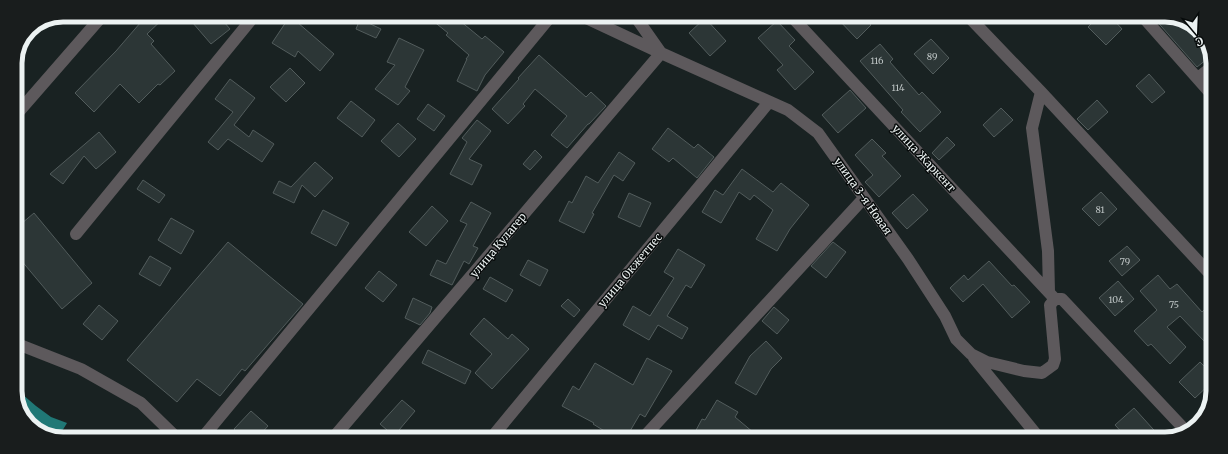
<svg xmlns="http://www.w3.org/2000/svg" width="1228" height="454" viewBox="0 0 1228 454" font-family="Merriweather,serif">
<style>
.water{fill:#207876}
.building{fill:#2c3636;stroke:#525c5c}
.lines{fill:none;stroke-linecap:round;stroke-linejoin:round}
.minor{stroke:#5d595c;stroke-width:12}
.labels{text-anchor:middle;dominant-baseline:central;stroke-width:3;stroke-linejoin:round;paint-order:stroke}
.number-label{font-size:9px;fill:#bcc3c3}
.street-label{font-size:11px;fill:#ecf2f2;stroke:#070b0b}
.rim{fill:none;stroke:#ecf2f2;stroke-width:5}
</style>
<rect width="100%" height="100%" fill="#192222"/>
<path class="water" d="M15,388L36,406L51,417L67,423L59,436H47L25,420L15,394Z"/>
<path class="building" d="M147,15H167L147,34L154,41L151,44L175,71L160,85L158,84L139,103L120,84L94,112L75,93L116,51Z
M186,15H218L230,29L211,44Z
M290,16L334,54L320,71L298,51L295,57L272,43Z
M427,16H454L482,39L485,36L504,52L485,75L477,91L457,81L467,59H466L469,55L446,35L448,33Z
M836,17H864L871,25L857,39Z
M1098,17H1111L1122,29L1106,45L1088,27Z
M705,18L726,41L710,56L689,33Z
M1154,18H1181L1203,34L1211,56L1197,67Z
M360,19L381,29L376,38L356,29Z
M777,21L795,40L789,46L814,72L795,90L777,70L783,65L758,38Z
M399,38L424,50L405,87L410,91L398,105L375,89L395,65L387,62Z
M931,39L949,58L933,74L914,54Z
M880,44L893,59L890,62L919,95L922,92L941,112L920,132L901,112L903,110L860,61Z
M539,55L586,97L591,92L606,106L589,124H588L567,148L551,135L567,116L535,89L523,104L525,106L508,124L492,109L519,79L518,78Z
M290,68L305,83L286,102L270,87Z
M1149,74L1165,92L1152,103L1136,86Z
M230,79L255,98L234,125L249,137L253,130L274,144L262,162L228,139L218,150L208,142L233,112L215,99Z
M850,90L866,108L838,133L822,115Z
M1097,100L1108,112L1088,130L1077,119Z
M351,101L375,120L362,137L337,118Z
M428,104L445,116L434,131L417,119Z
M1001,108L1013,120L994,137L983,125Z
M477,120L491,131L469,159L482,165L472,185L450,174L467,142L462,138Z
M398,123L416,139L399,157L381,141Z
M668,128L694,148L698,144L714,157L697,178L673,158L669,162L652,149Z
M99,132L116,152L96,169L84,156L63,184L50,174Z
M947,137L955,145L939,160L932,153Z
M872,139L886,153L882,156L901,176L879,197L865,182L873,175L855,155Z
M535,150L542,157L530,170L523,164Z
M619,152L635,163L623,181L614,175L592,213L594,214L584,233L559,221L569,201L572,203L586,176L598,183Z
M315,162L333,178L315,197L302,185L294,203L273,193L279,181L291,187Z
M742,169L773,192L781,183L809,205L790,229L777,251L756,239L773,210L754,195L750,200L739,192L721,223L702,212L715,190L723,195Z
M143,180L165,195L159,203L137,189Z
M1101,192L1117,209L1099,226L1082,209Z
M629,193L651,203L640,227L618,217Z
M913,194L928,210L907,229L892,213Z
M471,202L491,213L473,246L478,248L469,264L464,261L452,285L430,275L437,260L446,264L467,224L460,221Z
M432,206L448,221L426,246L409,232Z
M323,210L349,223L336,246L311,233Z
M34,213L92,283L62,309L15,253V229Z
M171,218L194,231L181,254L158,240Z
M228,242L303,304L245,371L242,369L220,396L197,379L177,402L127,360Z
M833,242L846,252L826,278L811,266Z
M1127,246L1140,260L1122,276L1109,261Z
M678,249L705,265L691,288L686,285L667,316L688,328L682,339L658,325L649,340L623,325L633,306L650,316L674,278L664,272Z
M150,256L171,268L160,286L139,274Z
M528,260L548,270L540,286L520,275Z
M989,261L1012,286L1014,285L1030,302L1012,318L983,284L963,302L950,288L964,275L968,280Z
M379,271L397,285L383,302L365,288Z
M1158,275L1170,289L1177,284L1202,312L1211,303V336L1205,342L1180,316L1167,327L1186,347L1170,364L1151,344L1148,346L1134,331L1157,310L1140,291Z
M490,277L513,290L506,302L483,289Z
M1118,281L1134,299L1115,316L1099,298Z
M413,298L432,307L430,313L420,325L405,318Z
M568,299L580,310L574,317L561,306Z
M99,305L118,321L102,340L83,324Z
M774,307L789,320L777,334L762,321Z
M484,318L508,339L512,334L529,349L492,389L475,373L492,354L470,334Z
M766,341L782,358L771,369L756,395L735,383L750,356Z
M428,350L471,371L465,384L422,363Z
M647,358L672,371L645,417L640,414L626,438H616L593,424L594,423L562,406L573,386L579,390L595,363L633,385Z
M1200,362L1211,373V383L1195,398L1179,382Z
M402,400L415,411L394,436L380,424Z
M717,400L738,412L735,417L760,438H701L694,434L702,419L705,420Z
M1134,408L1162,439H1128L1115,425Z
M251,411L268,426L258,437H242L234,429Z"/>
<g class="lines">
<path class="minor" d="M582,16L661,53L788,110L818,133L908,259L945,316L956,339L971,354L987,362L1024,371L1042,373L1053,365L1055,359L1050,305L1055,299H1062L1187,432
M792,17L1055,299
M969,17L1041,92L1211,275
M1144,18L1213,96
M1198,78L1213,66
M1041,92L1032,128L1048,251L1049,292
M15,116L103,15
M76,234L255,15
M15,343L81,369L141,403L176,437
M974,358L1040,439
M203,437L551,16
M334,437L661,53L635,16
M492,437L769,102
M643,438L864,198"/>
</g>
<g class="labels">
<g class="number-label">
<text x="932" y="56">89</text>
<text x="877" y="60">116</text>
<text x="898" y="87">114</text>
<text x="1100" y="209">81</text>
<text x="1125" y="261">79</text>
<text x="1116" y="299">104</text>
<text x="1174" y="304">75</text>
</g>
<g class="street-label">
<text transform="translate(924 158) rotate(47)">улица Жаркент</text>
<text transform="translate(863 196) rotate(55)">улица 3-я Новая</text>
<text transform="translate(498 245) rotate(-50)">улица Кулагер</text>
<text transform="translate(630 270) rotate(-50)">улица Окжетпес</text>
</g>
</g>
<path d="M0 0H1228V454H0ZM63 22H1165A41 41 0 0 1 1206 63V391A41 41 0 0 1 1165 432H63A41 41 0 0 1 22 391V63A41 41 0 0 1 63 22Z" fill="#191d1d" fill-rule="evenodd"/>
<path class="rim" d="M63 22H1165A41 41 0 0 1 1206 63V391A41 41 0 0 1 1165 432H63A41 41 0 0 1 22 391V63A41 41 0 0 1 63 22Z"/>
<g transform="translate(1196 32) rotate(161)" stroke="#070b0b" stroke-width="3" paint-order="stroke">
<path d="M0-3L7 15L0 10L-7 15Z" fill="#ecf2f2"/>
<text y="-6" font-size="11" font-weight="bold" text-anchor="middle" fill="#ecf2f2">С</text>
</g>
</svg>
